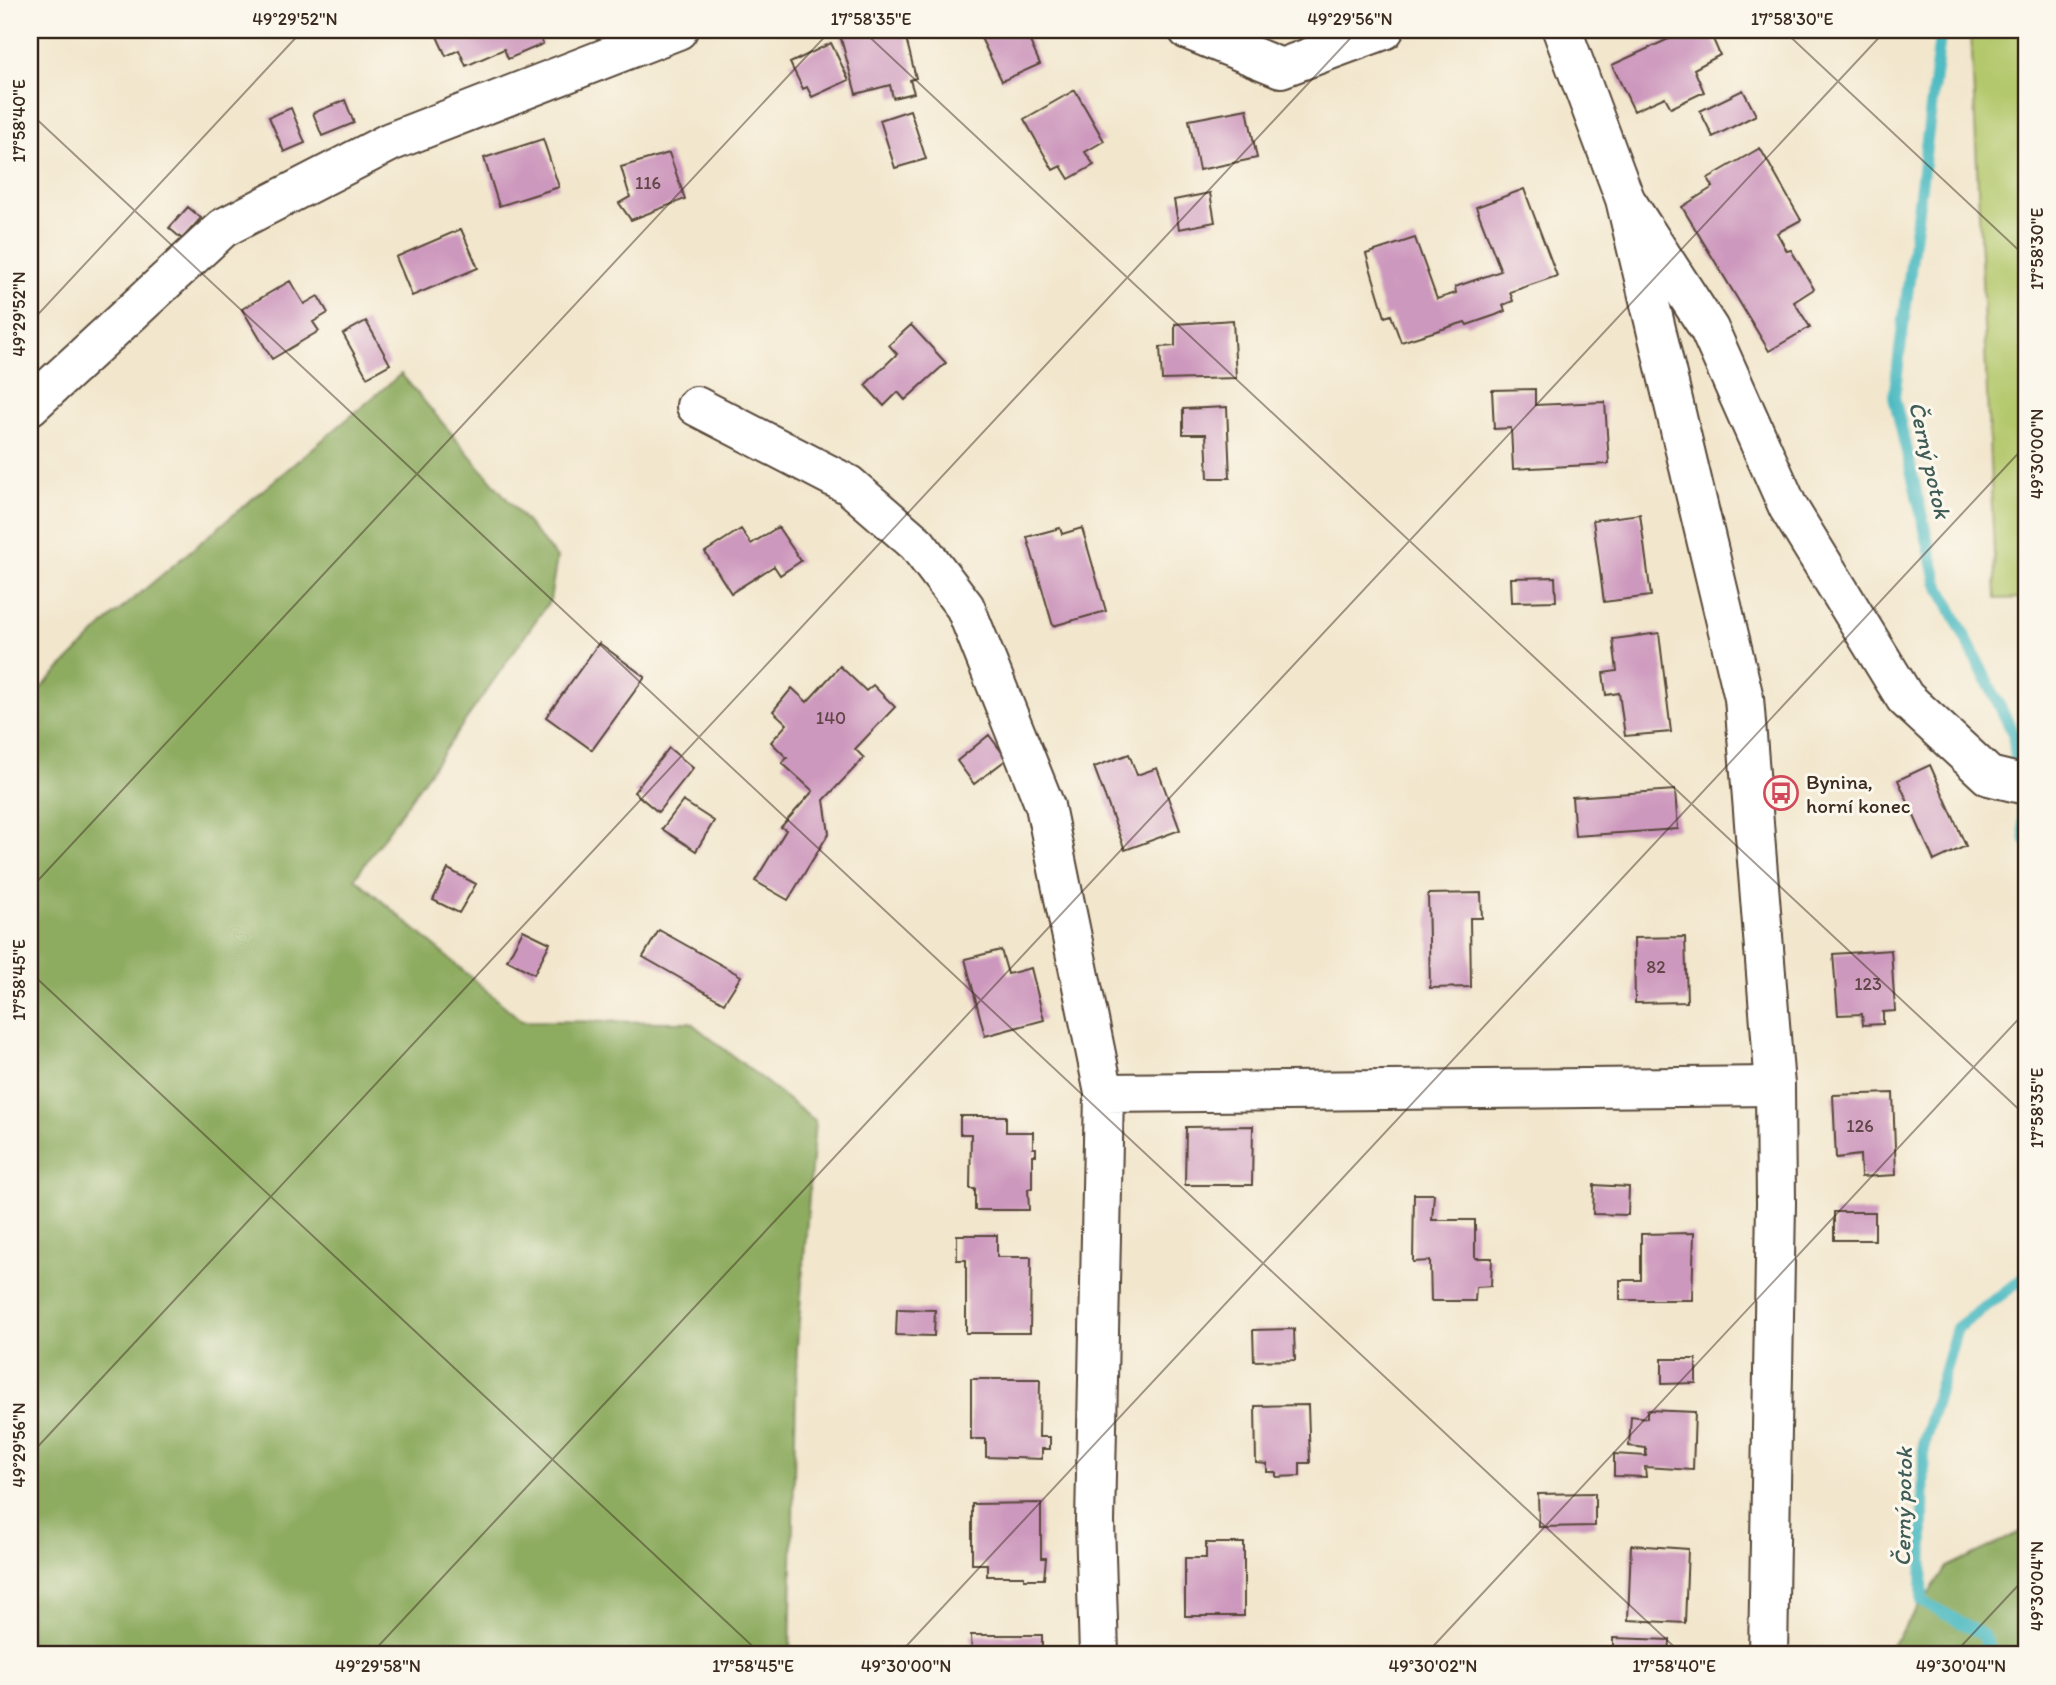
<svg xmlns="http://www.w3.org/2000/svg" width="2056" height="1685" viewBox="0 0 2056 1685" font-family="Itim,sans-serif">
<style>
.green{fill:#b3c86c;stroke:#777945;stroke-width:2}
.forest{fill:#8eac60;stroke:#646b3f;stroke-width:2}
.lines{fill:none;stroke-linecap:round;stroke-linejoin:round}
.stream{stroke:#4ab9c1;stroke-width:12}
.building{fill:#cd98bd}
.minor-casing{stroke:#564638;stroke-width:42}
.tertiary-casing{stroke:#564638;stroke-width:42}
.minor{stroke:#fff;stroke-width:38}
.tertiary{stroke:#fff;stroke-width:38}
.ticks{fill:none;stroke:#3b2a1e;stroke-width:2;stroke-opacity:0.45}
.labels{text-anchor:middle;dominant-baseline:central;stroke-width:6;stroke-linejoin:round;paint-order:stroke}
.number-label{font-size:18px;fill:#604646}
.poi-label{font-size:21px;fill:#3b2a1e;stroke:#fbf7ec;text-anchor:start}
.water-label{font-size:23px;font-style:italic;fill:#405c57;stroke:#fbf7ec}
.neatline{fill:none;stroke:#3b2a1e;stroke-width:2.5}
.ticks-label{font-size:18px;text-anchor:middle;fill:#3b2a1e}
</style>
<rect width="100%" height="100%" fill="#fbf7ec"/>
<filter id="ink" filterUnits="userSpaceOnUse"><feTurbulence type="fractalNoise" baseFrequency=".0143" numOctaves="2"/><feDisplacementMap in="SourceGraphic" scale="14" xChannelSelector="R" yChannelSelector="G"/><feConvolveMatrix kernelMatrix="1 2 1 2 8 2 1 2 1" color-interpolation-filters="sRGB"/></filter>
<filter id="wash" filterUnits="userSpaceOnUse"><feTurbulence type="fractalNoise" baseFrequency=".00686" numOctaves="4" result="noise"/><feDisplacementMap in="SourceGraphic" scale="28" xChannelSelector="R" yChannelSelector="G"/><feGaussianBlur stdDeviation="1.57" result="paint"/><feColorMatrix in="noise" values="0 0 0 0 0 0 0 0 0 0 0 0 0 0 0 0 0 1.4 0 .05"/><feComposite in="paint" operator="in"/></filter>
<g filter="url(#wash)">
<rect width="100%" height="100%" fill="#f2e6cc"/>
<path class="green" d="M1971,30H2026V598L1996,599Z"/>
<path class="forest" d="M401,374L557,558L550,600L355,878L522,1021L690,1022L815,1121L797,1346L790,1655H30V699L113,616Z
M2025,1530L2026,1655H1885L1947,1567Z"/>
<g class="lines">
<path class="stream" d="M1941,30L1894,397L1937,581L2013,733L2026,841
M1992,1655L1983,1635L1922,1601L1924,1442L1957,1328L2026,1276"/>
</g>
<g id="blocks">
<path class="building" d="M434,30H550L539,34L543,44L508,59L504,49L466,66L459,50L446,56Z
M863,30H904L916,78L910,80L914,93L893,98L890,85L856,94L840,35Z
M977,30H1025L1040,64L1002,81Z
M1688,30H1709L1720,55L1694,69L1704,92L1671,108L1665,97L1634,111L1612,65Z
M831,43L849,80L812,97L807,87L803,89L790,63Z
M1075,90L1104,141L1085,152L1094,165L1069,179L1061,166L1053,170L1024,119Z
M1743,90L1756,115L1713,137L1700,111Z
M345,100L354,123L322,136L313,113Z
M291,108L305,143L284,152L269,117Z
M1247,109L1257,158L1199,170L1189,120Z
M910,110L926,159L895,168L880,120Z
M543,139L559,187L499,206L484,158Z
M1760,148L1801,220L1777,233L1787,251L1791,250L1814,289L1794,302L1810,327L1769,351L1682,207L1713,187L1708,178Z
M669,153L685,199L631,220L619,203L630,197L621,167Z
M1524,189L1557,276L1510,292L1513,301L1503,305L1505,311L1496,315L1467,325L1465,322L1401,342L1391,315L1385,317L1366,254L1415,238L1437,299L1456,293L1455,287L1501,271L1476,207Z
M1210,193L1215,222L1179,229L1174,200Z
M188,207L201,218L182,239L169,228Z
M461,229L478,268L412,296L396,257Z
M290,281L304,304L318,296L328,313L313,322L319,331L272,359L242,309Z
M1233,320L1236,378L1162,380L1160,347L1175,346V324Z
M366,321L390,364L367,377L343,334Z
M911,325L946,363L905,400L898,392L884,406L865,385L897,354L889,345Z
M1535,389V405L1605,402L1609,464L1513,469L1511,428L1494,429L1492,390Z
M1227,407L1230,478H1208L1206,434H1183V409Z
M1640,514L1651,596L1604,602L1593,520Z
M778,527L801,561L780,575L774,566L731,593L705,552L741,529L751,544Z
M1060,528L1062,534L1082,528L1106,611L1053,626L1027,537Z
M1555,577L1556,601L1512,602L1511,578Z
M1659,633L1671,732L1625,736L1619,693L1606,695L1603,673L1617,671L1613,639Z
M599,643L645,677L592,750L546,717Z
M840,666L866,691L873,685L895,707L855,749L864,758L824,800L829,833L788,900L755,881L786,830L781,827L813,791L782,763L787,758L771,742L787,724L773,711L792,688L807,702Z
M989,735L1007,759L974,784L957,761Z
M669,748L693,768L658,812L634,792Z
M1129,754L1137,775L1157,768L1180,830L1125,850L1094,767Z
M1930,765L1966,846L1934,861L1898,780Z
M1675,790L1678,829L1575,836L1572,797Z
M683,801L714,821L696,851L662,829Z
M448,869L476,884L459,913L433,900Z
M1481,893L1482,918H1470L1471,987L1430,988L1428,894Z
M523,930L550,943L534,974L507,960Z
M659,930L741,976L724,1003L643,957Z
M1685,937L1687,1002L1635,1003L1634,938Z
M1001,950L1008,974L1031,968L1044,1020L985,1036L965,959Z
M1891,950L1895,1011L1883,1012V1024L1863,1025L1862,1014L1838,1015L1833,954Z
M1893,1093L1896,1175L1861,1177L1860,1155L1836,1158L1833,1095Z
M960,1116H1006V1132H1033V1148H1036V1155H1032V1188L1028,1189L1029,1210H975V1189H970L971,1134H960Z
M1253,1126L1252,1185H1185L1186,1127Z
M1594,1185L1629,1187L1628,1215L1593,1214Z
M1414,1194H1434L1432,1220H1475V1258H1492L1491,1286L1476,1287L1475,1301H1431L1430,1261L1413,1262Z
M1834,1212H1875V1240H1834Z
M1694,1233L1692,1300H1620V1280H1641V1234Z
M957,1235H997V1257H1031L1030,1333H966V1260H957Z
M897,1309L935,1310L934,1336L896,1335Z
M1294,1329L1295,1360L1254,1361L1253,1330Z
M1662,1359H1696V1383L1662,1384Z
M971,1379H1040L1039,1437H1050V1449H1042V1459L986,1457V1439H971Z
M1308,1405L1310,1463H1300V1476L1276,1477V1472H1267V1464L1256,1463L1255,1406Z
M1647,1410L1695,1412L1693,1470L1645,1467L1646,1477L1614,1476V1454L1646,1456V1448L1629,1446L1631,1416L1647,1418Z
M1595,1493V1526L1539,1527L1538,1494Z
M1041,1503V1558H1046L1044,1579H1024V1576H987V1564H972V1504Z
M1206,1543H1244V1616H1185V1558H1206Z
M1631,1545L1688,1549L1685,1623L1628,1620Z
M971,1635H1042V1655H972Z
M1613,1638L1670,1640L1669,1655L1613,1653Z"/>
</g>
</g>
<g filter="url(#ink)">
<use href="#blocks" fill-opacity="0" stroke="#564638" stroke-width="2"/>
<g class="lines">
<g class="minor-casing">
<path id="minor" d="M1188,30L1281,68L1384,30
M1628,204L1709,329L1788,507L1905,698L1989,776L2026,785
M30,406L223,228L390,142L678,30
M696,406L849,485L917,544L965,607L1045,806L1104,1093L1095,1522L1099,1655
M1104,1093L1775,1086"/>
</g>
<g class="tertiary-casing">
<path id="tertiary" d="M1562,30L1625,199L1744,698L1775,1086L1776,1203L1768,1655"/>
</g>
<use href="#minor" class="minor"/>
<use href="#tertiary" class="tertiary"/>
</g>
</g>
<path class="ticks" d="M862,30L2026,1116M1783,30L2026,257M30,113L1683,1655M30,323L303,30M30,889L831,30M30,972L762,1655M30,1455L1358,30M370,1655L1886,30M898,1655L2026,445M1425,1655L2026,1011M1953,1655L2026,1577"/>
<defs>
<g id="bus-ring" transform="scale(1.75)"><circle r="9.5" fill="#fbf7ec" stroke="#d1495b" stroke-width="1.5"/><path d="M-5-6H5V4H4V6H2V4H-2V6H-4V4H-5ZM-3.5-4V0h7V-4ZM-3.5 1.2v1.5H-2V1.2ZM2 1.2v1.5H3.5V1.2Z" fill="#d1495b"/></g>
</defs>
<g fill-rule="evenodd">
<use href="#bus-ring" x="1781" y="793"/>
</g>
<g class="labels">
<g class="number-label">
<text x="648" y="183">116</text>
<text x="831" y="718">140</text>
<text x="1656" y="967">82</text>
<text x="1868" y="984">123</text>
<text x="1860" y="1126">126</text>
</g>
<g class="poi-label">
<text x="1806" y="781">Bynina,<tspan x="1806" dy="24">horní konec</tspan></text>
</g>
<g class="water-label">
<text transform="translate(1930 460) rotate(77)">Černý potok</text>
<text transform="translate(1903 1507) rotate(-89)">Černý potok</text>
</g>
</g>
<rect width="2056" height="1685" fill="none" stroke="#fbf7ec" stroke-width="77"/>
<rect x="38" y="38" width="1980" height="1608" class="neatline"/>
<g class="ticks-label">
<text x="295" y="25">49°29'52"N</text>
<text x="871" y="25">17°58'35"E</text>
<text x="1350" y="25">49°29'56"N</text>
<text x="1792" y="25">17°58'30"E</text>
<text transform="translate(19 121) rotate(-90)" y="6">17°58'40"E</text>
<text transform="translate(2037 249) rotate(-90)" y="6">17°58'30"E</text>
<text transform="translate(19 314) rotate(-90)" y="6">49°29'52"N</text>
<text transform="translate(2037 454) rotate(-90)" y="6">49°30'00"N</text>
<text transform="translate(19 980) rotate(-90)" y="6">17°58'45"E</text>
<text transform="translate(2037 1108) rotate(-90)" y="6">17°58'35"E</text>
<text transform="translate(19 1445) rotate(-90)" y="6">49°29'56"N</text>
<text transform="translate(2037 1586) rotate(-90)" y="6">49°30'04"N</text>
<text x="378" y="1672">49°29'58"N</text>
<text x="753" y="1672">17°58'45"E</text>
<text x="906" y="1672">49°30'00"N</text>
<text x="1433" y="1672">49°30'02"N</text>
<text x="1674" y="1672">17°58'40"E</text>
<text x="1961" y="1672">49°30'04"N</text>
</g>
</svg>
